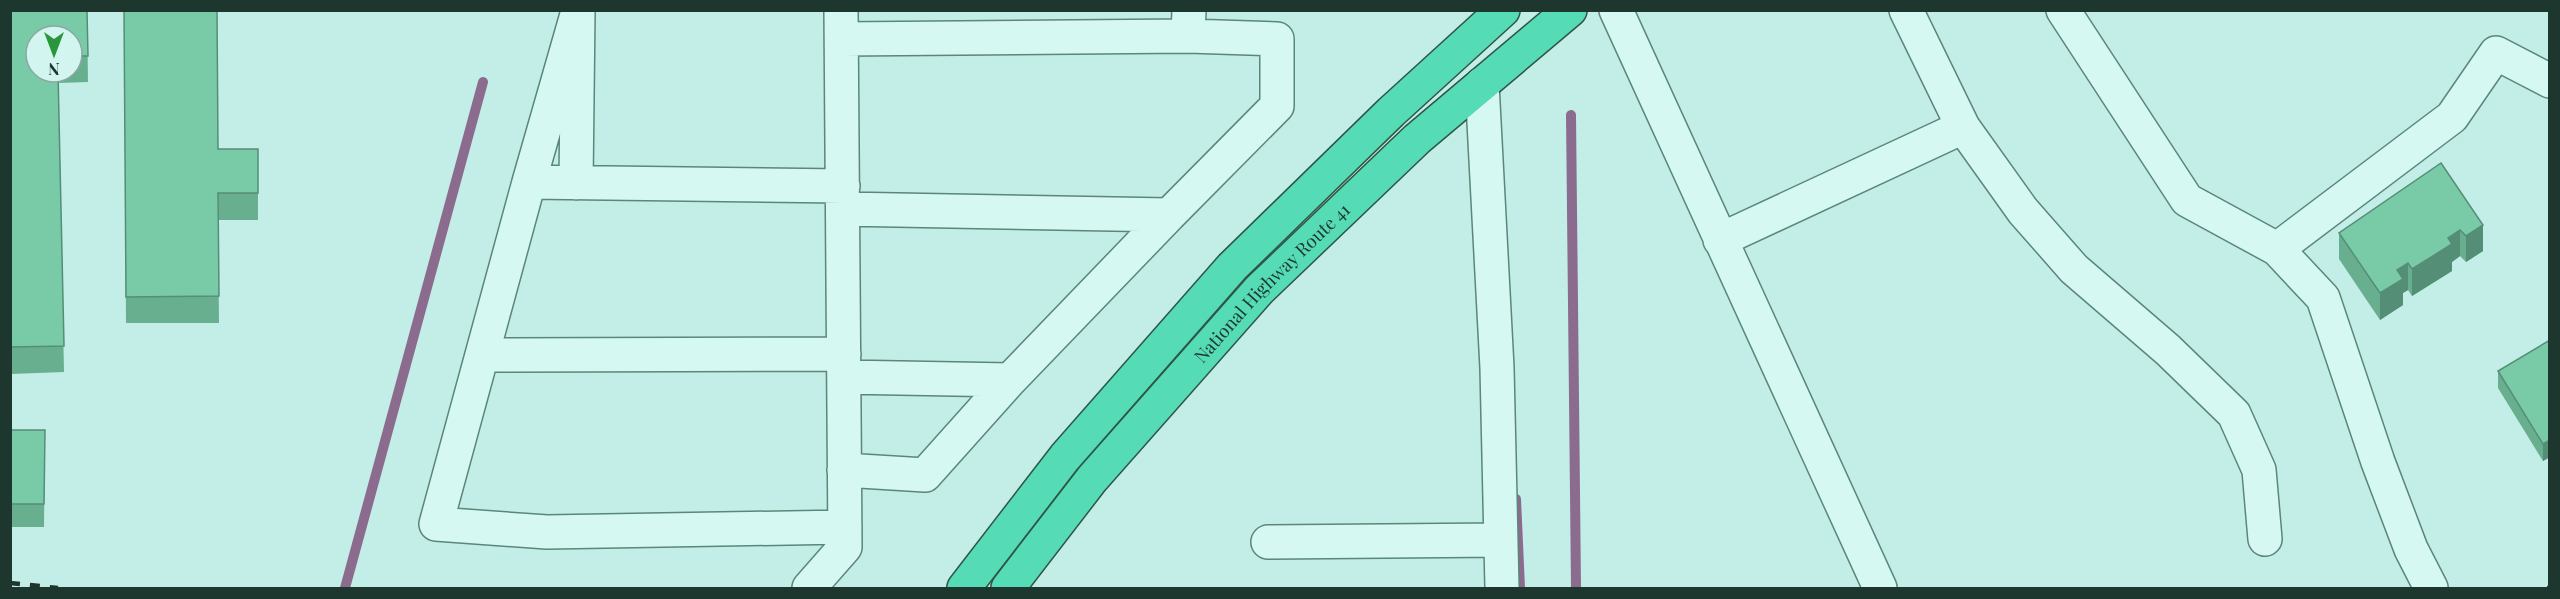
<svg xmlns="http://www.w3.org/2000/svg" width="2560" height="599" viewBox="0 0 2560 599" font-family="'Playfair Display',serif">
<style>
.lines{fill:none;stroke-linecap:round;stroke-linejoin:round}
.stream{stroke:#8b6c8e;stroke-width:10}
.minor-casing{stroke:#5a8779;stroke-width:36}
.highway-casing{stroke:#2e5546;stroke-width:36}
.minor{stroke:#d6f8f3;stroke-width:33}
.highway{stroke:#55dbb5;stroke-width:33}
.rail{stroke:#1e372e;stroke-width:4.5;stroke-dasharray:10 10;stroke-linecap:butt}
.wall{fill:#68af90;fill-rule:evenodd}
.shaded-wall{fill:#558e76}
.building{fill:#79cba8;stroke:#558e76;stroke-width:1.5}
.labels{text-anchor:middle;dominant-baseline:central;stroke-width:6;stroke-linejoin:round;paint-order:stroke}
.street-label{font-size:18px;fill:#1e372e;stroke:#d2f5f0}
</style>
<rect width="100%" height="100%" fill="#c3ede7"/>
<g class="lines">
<path class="stream" d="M1571,115L1576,588
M1516,499L1520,588
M345,588L483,82"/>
<g class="minor-casing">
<path id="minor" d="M1616,10L1880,588
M1906,10L1963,127
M2063,10L2187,200L2277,249L2323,298L2378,462L2411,549L2431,588
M842,39L1188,36L1189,10
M1482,84L1497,368L1502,588
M529,182L578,11L576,183
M843,186L529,182L436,524L547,532L845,527
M843,209L1169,215L1277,106V39L1188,36
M1720,240L1963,127L2023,211L2074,269L2168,350L2234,414L2259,470L2265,539
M2277,249L2452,117L2496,53L2550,81
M482,355L844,354
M844,377L1010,380L1169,215
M844,470L925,475L1010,380
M1268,542L1501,540
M809,588L845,547L841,10"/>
</g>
<g class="highway-casing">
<g id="highway">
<path d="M964,588L1065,457L1232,267L1391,112L1503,10"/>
<path id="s1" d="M1008,588L1092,479L1259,290L1417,139L1570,10"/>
</g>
</g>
<use href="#minor" class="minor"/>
<use href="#highway" class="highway"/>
<path class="rail" d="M10,583L58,588
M2547,588H2550"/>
</g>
<path class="wall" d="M10,10H87L88,82L58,83L64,372L11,374ZM36,36H72V72H36Z
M124,10L218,149H258V220H218L219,323H126Z
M2441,163L2483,251L2466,262L2460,256L2452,262V271L2412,296L2408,290L2403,293V305L2380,320L2339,259V233Z
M2550,340V457L2543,461L2498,388V371Z
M10,430H45L44,527H10Z"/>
<path class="shaded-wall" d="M2483,225V251L2466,262V236Z
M2460,230V256L2452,262V271L2412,296V269L2448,238Z
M2408,263V290L2403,293V305L2380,320V293L2397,270Z
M2550,440V457L2543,461V444Z"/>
<path class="building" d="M10,10H87L88,56H72V36H36V72H58L64,346L11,347Z
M124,10H217L218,149H258V193H218L219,296L126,297Z
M2441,163L2483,225L2466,236L2460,230L2448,238L2452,244L2412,269L2408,263L2397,270L2403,279L2380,293L2339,233Z
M2550,340V440L2543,444L2498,371Z
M10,430H45L44,504H10Z"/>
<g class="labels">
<g class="street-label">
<text stroke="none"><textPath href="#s1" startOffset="404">National Highway Route 41</textPath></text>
</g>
</g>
<rect width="2560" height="599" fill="none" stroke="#1e372e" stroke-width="24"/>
<g transform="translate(54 54) rotate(180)"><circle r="28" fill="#d2f5f0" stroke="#8aa9a2" stroke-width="1.5"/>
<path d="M0-4.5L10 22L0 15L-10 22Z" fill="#2b953b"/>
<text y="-9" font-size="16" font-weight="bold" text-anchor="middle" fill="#1e372e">N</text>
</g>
</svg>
